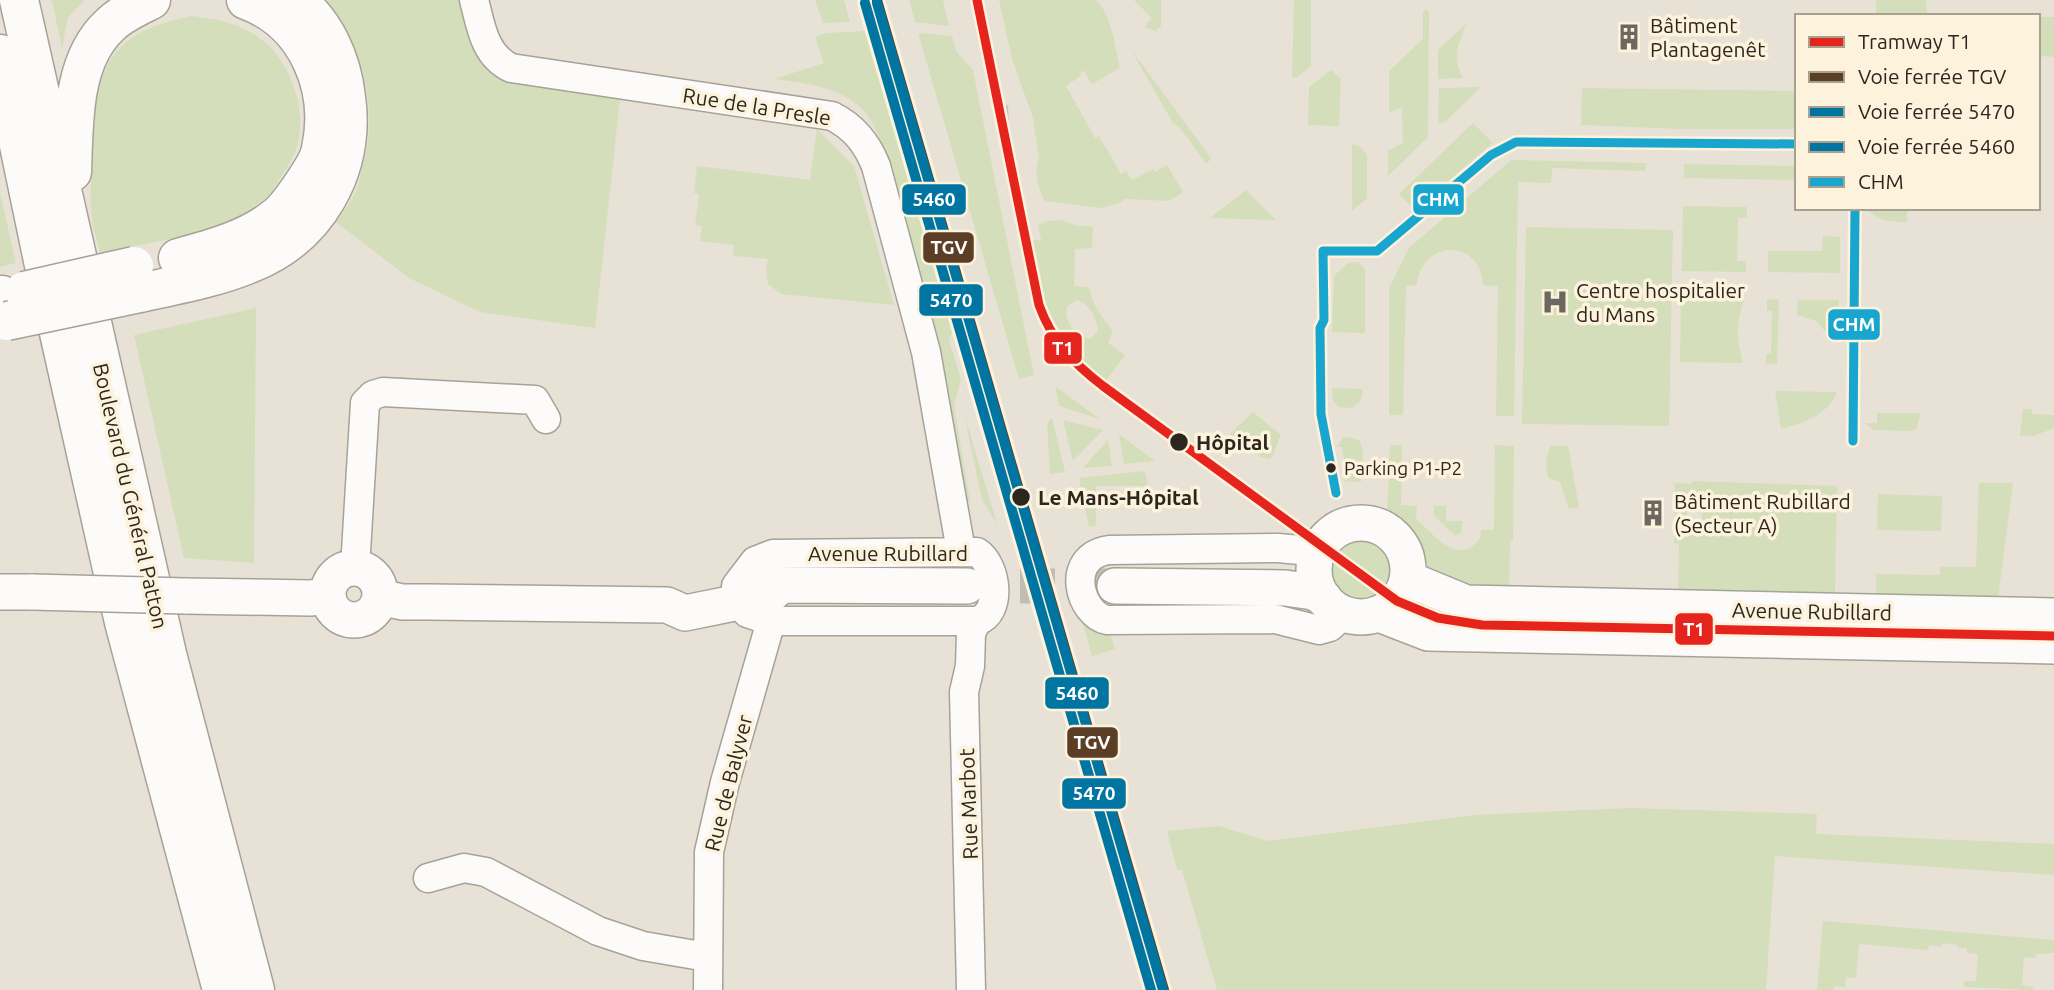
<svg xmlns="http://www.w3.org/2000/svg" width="2054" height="990" viewBox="0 0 2054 990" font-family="Ubuntu,sans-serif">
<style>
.green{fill:#d4deba;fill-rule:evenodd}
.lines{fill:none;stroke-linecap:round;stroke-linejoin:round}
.major-tunnel{stroke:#c2bdb1;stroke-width:35;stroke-dasharray:35 18;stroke-linecap:butt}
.minor-casing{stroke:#a7a298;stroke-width:31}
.major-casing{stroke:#a7a298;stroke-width:38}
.highway-casing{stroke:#a7a298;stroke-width:41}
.minor{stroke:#fcfbf9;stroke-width:28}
.major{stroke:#fcfbf9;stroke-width:35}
.highway{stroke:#fcfbf9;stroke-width:38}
.tram{stroke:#c6c4c1;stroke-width:2}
.major-bridge-casing{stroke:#a7a298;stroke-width:38;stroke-linecap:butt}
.highway-bridge-casing{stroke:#a7a298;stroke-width:41;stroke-linecap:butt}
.major-bridge{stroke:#fcfbf9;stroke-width:35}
.highway-bridge{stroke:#fcfbf9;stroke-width:38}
.bus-1-casing{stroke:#fdf2dc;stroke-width:14}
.bus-1{stroke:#18a6ce;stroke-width:9}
.rail-1-casing{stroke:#fdf2dc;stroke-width:16}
.rail-2-casing{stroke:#fdf2dc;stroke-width:16}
.rail-3-casing{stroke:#fdf2dc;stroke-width:16}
.rail-1{stroke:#5c3e26;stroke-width:10}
.rail-2{stroke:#0075a1;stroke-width:10}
.rail-3{stroke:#0075a1;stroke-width:10}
.tram-1-casing{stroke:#fdf2dc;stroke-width:14}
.tram-1{stroke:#e5251d;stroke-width:9}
.stop-dot{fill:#2b271f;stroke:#fdf2dc;stroke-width:2.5}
.labels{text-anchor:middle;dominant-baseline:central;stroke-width:7;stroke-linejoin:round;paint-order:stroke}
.bus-label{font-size:19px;fill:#2b271f;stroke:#fdf2dc;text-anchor:start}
.poi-label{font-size:21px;fill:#2b271f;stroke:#fdf2dc;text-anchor:start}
.street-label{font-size:21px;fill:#2b271f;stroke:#fdf2dc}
.stop-label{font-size:21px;font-weight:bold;fill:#2b271f;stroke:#fdf2dc;text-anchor:start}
.line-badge{stroke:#fdf2dc;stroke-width:2.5}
.badge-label{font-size:19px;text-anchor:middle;font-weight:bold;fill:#fff}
</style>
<rect width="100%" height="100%" fill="#e8e2d6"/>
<path class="green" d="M52,0H85L68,17L62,49Z
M327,0H461C469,27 474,54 493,75L620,99L595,328L480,312L409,278L336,222C342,214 349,205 354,195C358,187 360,178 362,169C380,109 363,50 327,0Z
M815,0H844L850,22L823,23Z
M909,0H943L949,26L915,22Z
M999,0H1096C1113,17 1114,46 1120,68L1092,84L1083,70L1079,77L1066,86L1095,138L1099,136L1121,174L1126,171L1132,180L1153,169L1155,172L1167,165L1183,192L1169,201L1125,199L1119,203L1102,208L1045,201C1038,190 1033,169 1039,158L1033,118L1012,59Z
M1134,0H1161V26L1156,31L1144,27L1152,18Z
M1294,0H1311V66L1297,77H1292Z
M1876,0H1926L1927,15L1977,16H1876Z
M1426,9L1429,13L1428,137L1388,176V151L1403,143L1402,107L1389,113V71L1423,39V12Z
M192,16C216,19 238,23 258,37C291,58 310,116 295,152C291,162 285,171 279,180C274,189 267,198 258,204C213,236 153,241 100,253C97,239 92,225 91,211C89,197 92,182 92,167C93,127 91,74 123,45C143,27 168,21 192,16Z
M2038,17H2054V57L2038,56Z
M1467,23C1458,44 1452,58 1463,78L1438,79V50Z
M867,31L889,100L894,125L931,244L942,273L946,297L945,305L953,331L949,340L961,379L954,405L970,502L963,503L939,343L929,335L932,318C919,277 908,236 896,195C889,170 881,129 863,110C841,87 804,83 774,79L824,63L815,37L826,33Z
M918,33L952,36L956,51L973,70L1034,375L1019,379Z
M1130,48L1211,158L1207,164C1197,154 1183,127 1173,123Z
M1331,70L1341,79L1339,126L1308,125L1309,87Z
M1481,87L1445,122L1438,123L1439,88Z
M1582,88L1797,91V129H1679L1581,125Z
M1473,123L1493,143L1414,210L1399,194Z
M817,129L854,166L894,305L781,294L768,284L766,270L768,259L733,256L734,245L700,241L702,226L695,225L699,194L694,193L697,166L810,180Z
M1352,144L1360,147L1367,155V198L1352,211Z
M1511,160L1646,163L1645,171L1552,168L1551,183L1518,182L1514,416H1496L1498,286L1483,285C1481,238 1421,239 1417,285L1406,286L1403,415H1389V288L1409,248Z
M1684,164L1797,166V180L1684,178Z
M1246,190L1276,220L1210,218Z
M0,193L16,263L0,267Z
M1683,206L1747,207V218H1738L1737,261H1746V272L1682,271Z
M1867,208H1907V222C1892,222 1876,221 1867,208Z
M1061,220L1075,225L1093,227L1092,248L1075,249L1074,286L1089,287C1092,305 1102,317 1113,331L1108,343L1125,355L1100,389C1087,379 1073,369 1062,358C1032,327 1029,280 1021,240H1041L1038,225L1047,221ZM1077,300C1090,305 1097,317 1098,331L1091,339L1081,337C1072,330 1064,319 1067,306Z
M1526,227L1673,230L1669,426L1522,424Z
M1823,236L1840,237V273L1768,272V251H1822Z
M1358,262L1364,268L1365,272V333L1332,332L1334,276L1348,263Z
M1681,298L1744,299C1736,326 1736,337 1743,363L1680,362Z
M1779,299L1777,364H1766V354L1771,353L1772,311H1767V300Z
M1798,300H1839L1838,342H1834L1816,321L1797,315Z
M256,308L254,563L184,558L134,335Z
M1055,386L1100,419L1059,406Z
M1332,388L1363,389L1361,400L1352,408L1339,407L1333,401Z
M1775,391L1837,392C1828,415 1803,423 1781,429Z
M2023,409H2032V414L2054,415V428L2034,436H2020Z
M1253,412L1281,435L1272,457L1268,459L1260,457L1230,434Z
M1877,413H1921L1916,429L1910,431L1874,430L1865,423H1877Z
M964,414L997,524L982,500Z
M1052,418L1065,472L1050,474L1047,423Z
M1063,420L1103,430L1073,461Z
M1119,434L1155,461L1124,464Z
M1349,437L1360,441L1363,451L1361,482L1343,481L1347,480L1342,447H1337L1343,438Z
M1108,440L1112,466L1083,468Z
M1390,445H1402L1401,505L1417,506L1416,519C1431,531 1454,563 1474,545C1479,541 1481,537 1481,530H1494L1495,445L1514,446L1513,540L1510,541L1509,590L1471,589L1421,564C1417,542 1406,527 1387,516Z
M1551,446H1568L1579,507L1569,509L1560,482L1549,478C1545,466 1545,457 1551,446Z
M1145,471L1148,486H1096V526L1089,527L1079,478Z
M1692,481L1837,486L1835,595L1678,593L1679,544L1674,543V533H1702V511L1687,510V516H1675V483L1692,484Z
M1979,483H2013L1998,598L1876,596V574L1940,575V567H1976Z
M1878,494L1942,496L1941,531L1877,530Z
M1434,506H1446V521H1462V531L1460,534L1454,535L1434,515Z
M1329 570a32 32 0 1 1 64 0a32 32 0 1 1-64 0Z
M1081,616L1109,630L1115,649L1092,656Z
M1631,808L1817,814L1816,834L2054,844V875L1775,856L1766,990H1217L1182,870H1177L1167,831L1219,826L1268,841L1474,815Z
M1823,921L2054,940V953L2036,954L2035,958L2024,957L2022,985L2033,987V990L1964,987V981H1976L1978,954L1967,953V948H1958V945L1942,943V947L1929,945L1928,950L1859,944L1856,978L1846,977L1845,987L1834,986V990H1817Z"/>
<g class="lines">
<path class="major-tunnel" d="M967,586H1115"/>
<g class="minor-casing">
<path id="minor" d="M474,0C481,26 484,55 511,68L832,116C854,127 867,143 876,166L926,352L961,551
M1311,551L1278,548L1109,550C1063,557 1080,615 1107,620L1275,619L1319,630L1330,627L1344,614
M355,568L365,403L373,395L383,392L535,400L546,419
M736,586L755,561L773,554L977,552C997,565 1003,613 977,621H771L747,613L738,603
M428,878L464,868L486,872L598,931L643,946L707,957
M708,990L709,852L725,782L771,621
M971,990L964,692L970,666L971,633L977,621"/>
</g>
<g class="major-casing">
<path id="major" d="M1314 570a47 47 0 1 1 94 0a47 47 0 1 1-94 0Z
M328 594a26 26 0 1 1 52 0a26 26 0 1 1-52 0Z
M1408,579L1466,603L2054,616
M761,581L768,580L782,585L967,586
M1115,586L1285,588L1313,592L1324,598
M0,592H33
M185,596L311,598L328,595
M380,597L402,602H428L667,605L685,613L769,596L782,585
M1379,614L1428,633L2054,646"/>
</g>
<g class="highway-casing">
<path id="highway" d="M19,0L167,654L255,990
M0,54L46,275L124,622L222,990
M72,172C74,124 71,61 110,25C121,14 137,7 151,0
M178,258C212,249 249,239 277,216C286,209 294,197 301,187C308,176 319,162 321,149C334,88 307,22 246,0
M140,293C176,285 215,278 249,264C318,237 356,170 346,97C342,61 326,23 296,0
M0,296L2,295"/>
</g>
<use href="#minor" class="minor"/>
<use href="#major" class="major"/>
<use href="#highway" class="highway"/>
<path class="tram" d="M1007,106L1010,161"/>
<g class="major-bridge-casing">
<path id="major-bridge" d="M33,592L185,596"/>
</g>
<g class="highway-bridge-casing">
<path id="highway-bridge" d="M24,291L134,266
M7,321L140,293"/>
</g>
<use href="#major-bridge" class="major-bridge"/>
<use href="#highway-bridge" class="highway-bridge"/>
<g class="bus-1-casing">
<path id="bus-1" d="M1853,441L1855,208
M1336,493L1321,414L1320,328L1324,320L1323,251H1377L1491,155L1516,142L1797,144"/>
</g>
<use href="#bus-1" class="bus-1"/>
<g class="rail-1-casing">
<path id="rail-1" d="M877,0L1164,990"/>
</g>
<g class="rail-2-casing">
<path id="rail-2" d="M865,3L1151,990"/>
</g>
<g class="rail-3-casing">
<path id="rail-3" d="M877,3L1163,990"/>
</g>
<use href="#rail-1" class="rail-1"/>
<use href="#rail-2" class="rail-2"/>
<use href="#rail-3" class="rail-3"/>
<g class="tram-1-casing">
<path id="tram-1" d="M977,0L1039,305C1052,341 1073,363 1103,386L1397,601L1438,618L1482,625L2054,636"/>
</g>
<use href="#tram-1" class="tram-1"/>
</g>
<defs>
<g id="building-bare" transform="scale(2.1)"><path d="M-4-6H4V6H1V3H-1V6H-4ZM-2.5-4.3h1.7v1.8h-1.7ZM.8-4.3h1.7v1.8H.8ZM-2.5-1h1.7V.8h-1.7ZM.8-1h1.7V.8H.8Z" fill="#6d685f" stroke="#fdf2dc" stroke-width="2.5" paint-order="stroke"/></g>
<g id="hospital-bare" transform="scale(2.1)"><path d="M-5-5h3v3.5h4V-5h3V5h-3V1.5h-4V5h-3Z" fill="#6d685f" stroke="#fdf2dc" stroke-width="2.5" paint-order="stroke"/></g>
</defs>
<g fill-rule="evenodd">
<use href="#building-bare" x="1629" y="37"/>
<use href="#hospital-bare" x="1555" y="302"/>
<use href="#building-bare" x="1653" y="513"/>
</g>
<g class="stop-dot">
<circle cx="1179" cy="442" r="10"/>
<circle cx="1331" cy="468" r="6"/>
<circle cx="1021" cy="497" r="10"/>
</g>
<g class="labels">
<g class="bus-label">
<text x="1344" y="468">Parking P1-P2</text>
</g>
<g class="poi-label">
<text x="1650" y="25">Bâtiment<tspan x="1650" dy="24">Plantagenêt</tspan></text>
<text x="1576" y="290">Centre hospitalier<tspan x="1576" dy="24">du Mans</tspan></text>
<text x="1674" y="501">Bâtiment Rubillard<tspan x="1674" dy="24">(Secteur A)</tspan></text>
</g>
<g class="street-label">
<text transform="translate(757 106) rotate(9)">Rue de la Presle</text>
<text transform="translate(131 496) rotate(77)">Boulevard du Général Patton</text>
<text x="888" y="553">Avenue Rubillard</text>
<text transform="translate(1812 611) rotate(1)">Avenue Rubillard</text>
<text transform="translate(728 783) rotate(-76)">Rue de Balyver</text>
<text transform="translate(968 804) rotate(-92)">Rue Marbot</text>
</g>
<g class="stop-label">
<text x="1196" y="442">Hôpital</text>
<text x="1038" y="497">Le Mans-Hôpital</text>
</g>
</g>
<g class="line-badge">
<rect x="901" y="183" width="66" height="33" rx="7" fill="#0075a1"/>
<rect x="1412" y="183" width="53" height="33" rx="7" fill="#18a6ce"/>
<rect x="922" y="231" width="53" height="33" rx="7" fill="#5c3e26"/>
<rect x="918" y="283" width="66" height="34" rx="7" fill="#0075a1"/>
<rect x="1827" y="308" width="54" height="33" rx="7" fill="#18a6ce"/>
<rect x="1043" y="331" width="40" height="34" rx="7" fill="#e5251d"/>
<rect x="1674" y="612" width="40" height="34" rx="7" fill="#e5251d"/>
<rect x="1044" y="676" width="66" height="34" rx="7" fill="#0075a1"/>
<rect x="1066" y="726" width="53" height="33" rx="7" fill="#5c3e26"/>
<rect x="1061" y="777" width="66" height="33" rx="7" fill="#0075a1"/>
</g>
<g class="badge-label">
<text x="934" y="206">5460</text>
<text x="1438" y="206">CHM</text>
<text x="949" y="254">TGV</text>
<text x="951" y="307">5470</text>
<text x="1854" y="331">CHM</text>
<text x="1063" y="355">T1</text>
<text x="1694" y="636">T1</text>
<text x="1077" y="700">5460</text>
<text x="1092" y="749">TGV</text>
<text x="1094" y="800">5470</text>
</g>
<rect x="1795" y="14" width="245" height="196" fill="#fdf2dc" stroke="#a9a190" stroke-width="2"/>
<rect x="1809" y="37" width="35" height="10" fill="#e5251d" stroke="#a9a190" stroke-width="2"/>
<text x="1858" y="49" font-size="21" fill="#2b271f">Tramway T1</text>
<rect x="1809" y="72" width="35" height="10" fill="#5c3e26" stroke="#a9a190" stroke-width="2"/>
<text x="1858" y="84" font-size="21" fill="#2b271f">Voie ferrée TGV</text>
<rect x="1809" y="107" width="35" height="10" fill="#0075a1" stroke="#a9a190" stroke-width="2"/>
<text x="1858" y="119" font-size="21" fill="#2b271f">Voie ferrée 5470</text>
<rect x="1809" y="142" width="35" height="10" fill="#0075a1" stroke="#a9a190" stroke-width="2"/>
<text x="1858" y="154" font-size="21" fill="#2b271f">Voie ferrée 5460</text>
<rect x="1809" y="177" width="35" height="10" fill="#18a6ce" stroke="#a9a190" stroke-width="2"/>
<text x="1858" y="189" font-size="21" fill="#2b271f">CHM</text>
</svg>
